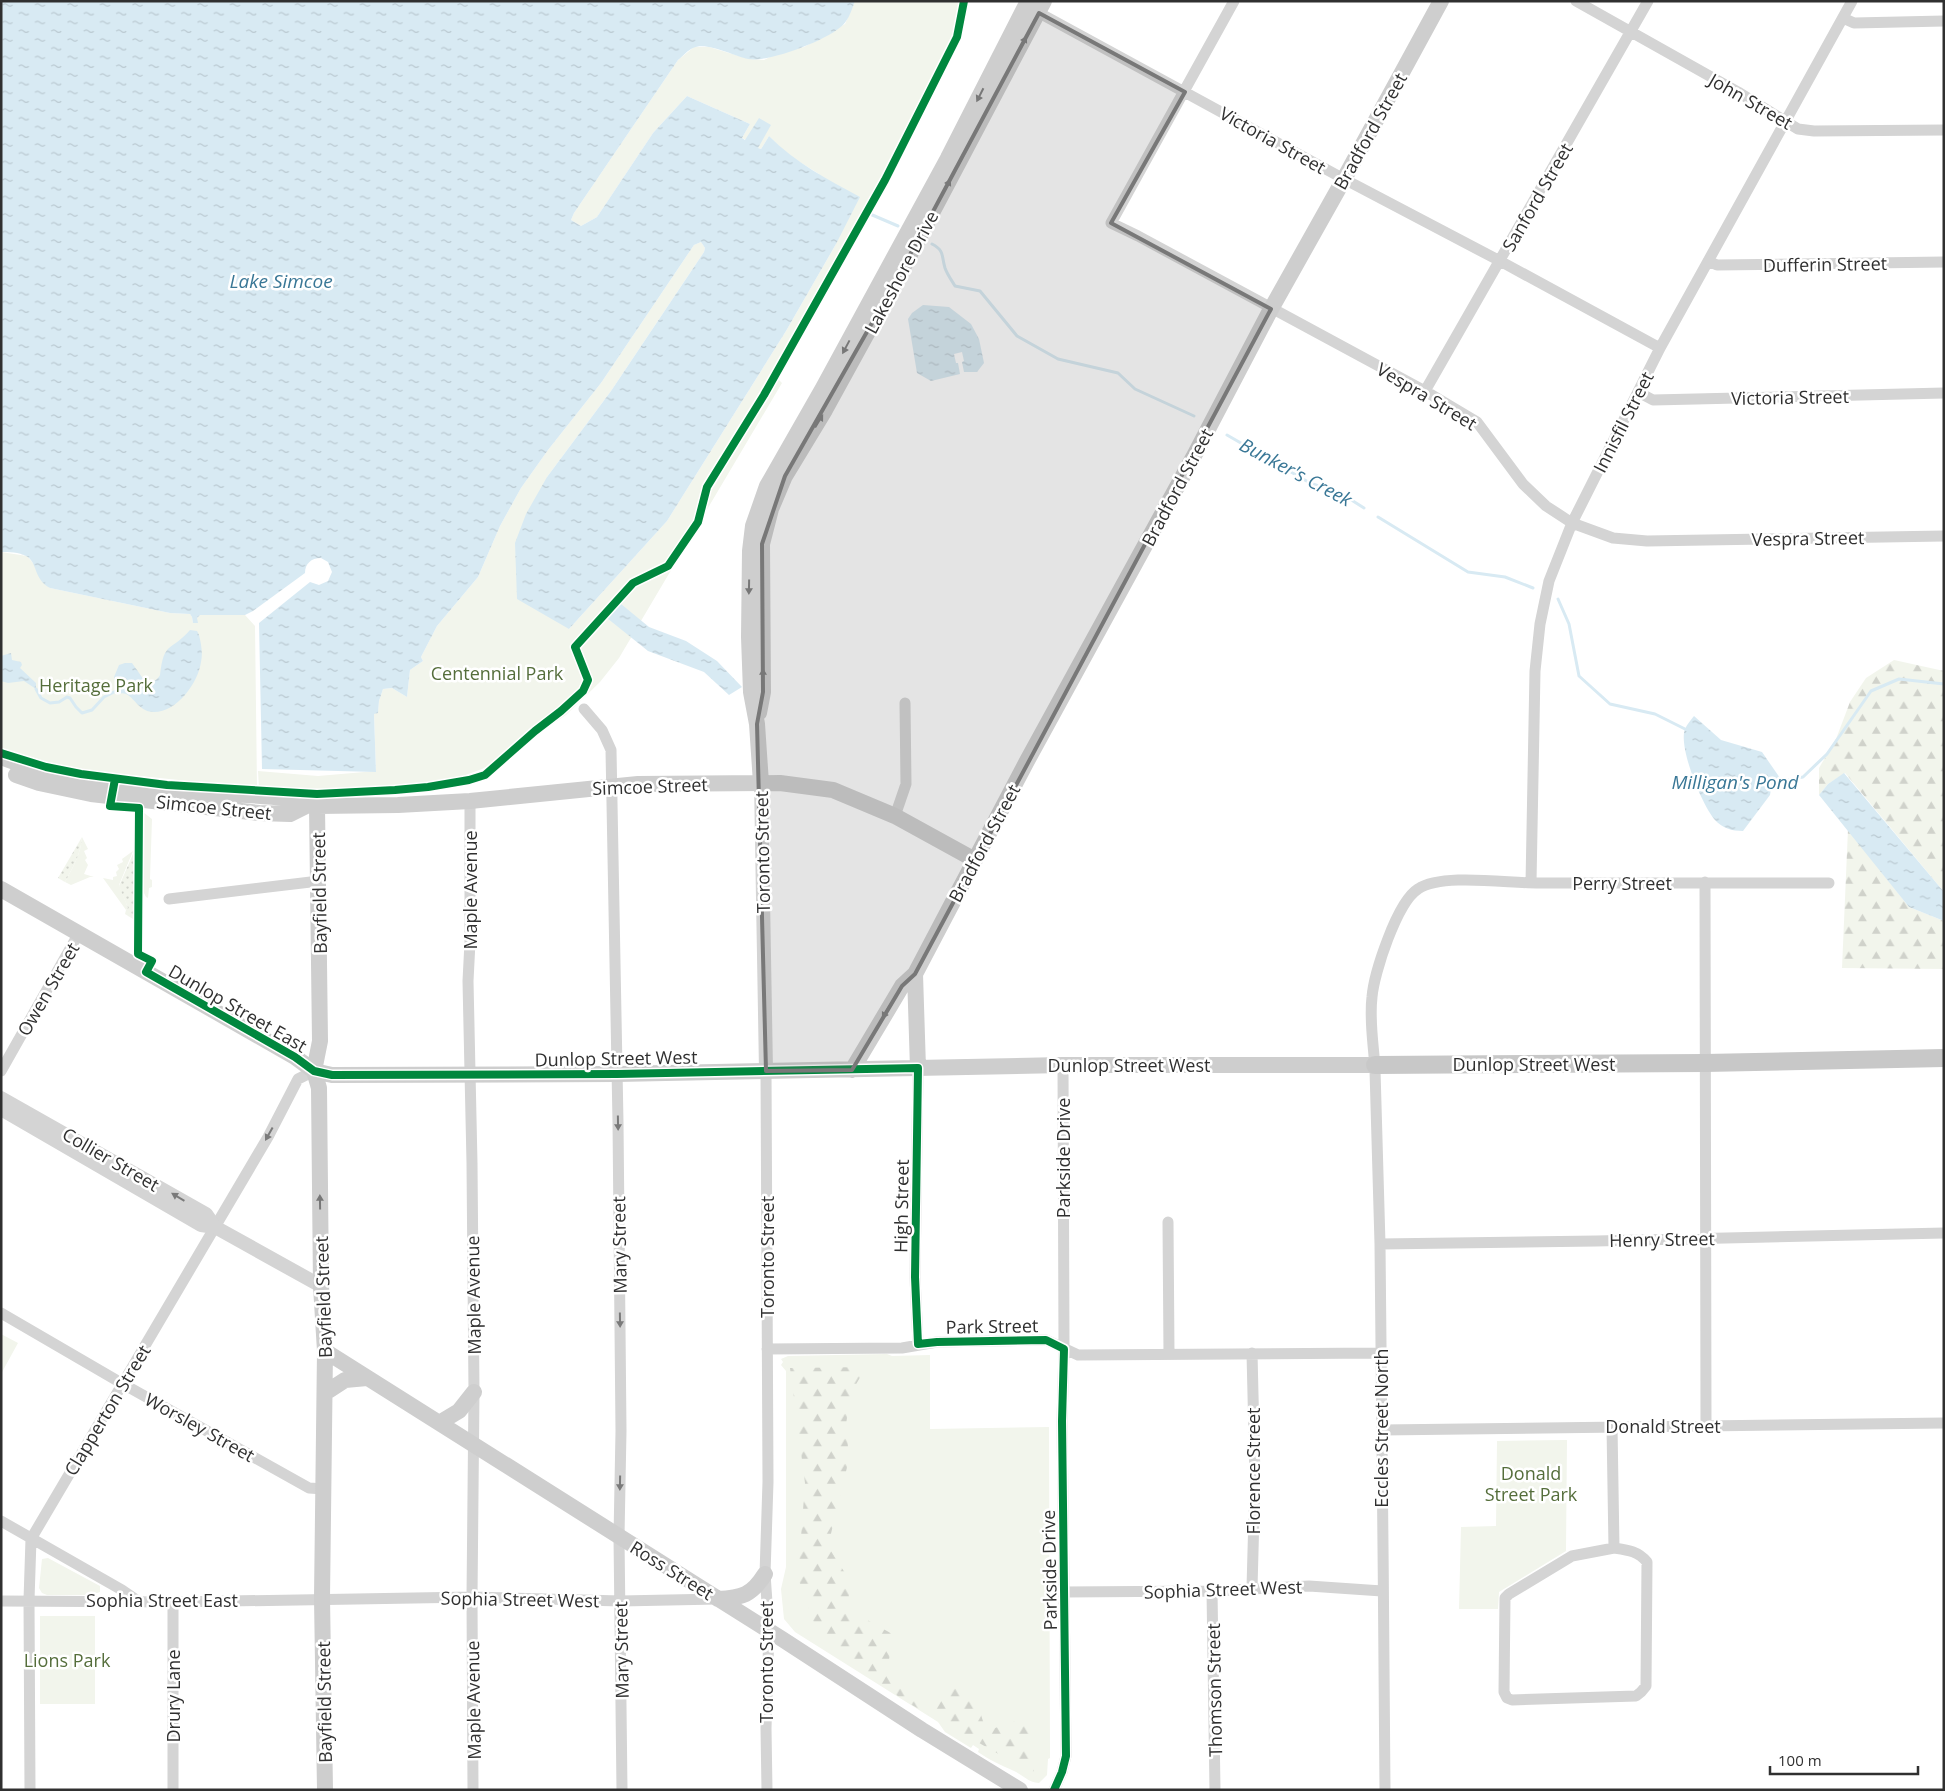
<svg xmlns="http://www.w3.org/2000/svg" width="1945" height="1791" viewBox="0 0 1945 1791" font-family="'Open Sans',sans-serif">
<style>
.green{fill:#f2f5ec}
.forest{fill:url(#forest-firs)}
.garden{fill:url(#garden-dots)}
.water{fill:url(#water-ripples)}
.lines{fill:none;stroke-linecap:round;stroke-linejoin:round}
.stream{stroke:#d8eaf3;stroke-width:3}
.minor{stroke:#d4d4d4;stroke-width:11}
.tertiary{stroke:#d4d4d4;stroke-width:14}
.secondary{stroke:#cecece;stroke-width:16}
.primary{stroke:#c8c8c8;stroke-width:18}
.cycleway-casing{stroke:#fff;stroke-width:11}
.cycleway{stroke:#00873e;stroke-width:8}
.oneway{fill:#777}
.oneway2{fill:#7a7a7a}
.marked{fill:#787878;fill-opacity:0.2;stroke:#787878;stroke-width:4;stroke-linejoin:round}
.labels{text-anchor:middle;dominant-baseline:central;stroke-width:5;stroke-linejoin:round;paint-order:stroke}
.street-label{font-size:18px;fill:#303030;stroke:#fff}
.park-label{font-size:18px;fill:#556e3b;stroke:#fff}
.water-label{font-size:19px;font-style:italic;fill:#397796;stroke:#fff}
</style>
<defs>
<pattern id="forest-firs" width="22" height="20" patternUnits="userSpaceOnUse" patternTransform="scale(1.25)"><rect width="22" height="20" fill="#f2f5ec"/><path d="M5 1l3.5 6h-7zM16 11l3.5 6h-7z" fill="#d0d2cb"/></pattern>
<pattern id="garden-dots" width="8" height="8" patternUnits="userSpaceOnUse" patternTransform="scale(1.25)"><rect width="8" height="8" fill="#f2f5ec"/><path d="M2 2h.1M6 6h.1" fill="none" stroke="#d0d2cb" stroke-width="1.8" stroke-linecap="round"/></pattern>
<pattern id="water-ripples" width="26" height="14" patternUnits="userSpaceOnUse" patternTransform="scale(1.25)"><rect width="26" height="14" fill="#d8eaf3"/><path d="M2 4q2-2 4 0t4 0M15 11q2-2 4 0t4 0" fill="none" stroke="#bac9d1"/></pattern>
</defs>
<rect width="100%" height="100%" fill="#fff"/>
<path class="green" d="M855,1H970L965,9L962,32L885,191L775,376L782,383L619,658L600,682L566,715L505,756L482,769L449,781L394,788L332,790L259,788L258,771L318,776L376,771L374,713L378,712L379,701L383,689L392,688L407,697L410,670L423,661L421,657L437,626L478,577L500,526L521,488L548,450L601,383L694,245L701,242L705,248L704,252L611,391L547,477L569,629L667,521L786,331L836,244L819,174L787,154L769,136L761,149L758,148L759,119L746,140L742,138L750,124L687,96L653,133L597,217L581,226L571,220L574,213L678,60L694,47H709L749,59L764,60L776,54L804,47L845,24Z
M1,552L27,556L33,563L50,588L170,613L190,614L192,617L193,623L200,615H245L255,626L257,788L92,771L37,760L1,748Z
M143,812L152,819L150,879L152,880V887L149,888L148,898L146,897L143,891Z
M82,837L88,849L84,851L87,858L85,860L88,865L84,874L94,877H90L71,885L65,882C73,867 81,854 82,837Z
M133,851L119,885L128,908L126,910L103,878L113,880V877L117,876L116,872L119,869L117,865L123,862L122,859Z
M1,1334L18,1343L1,1374Z
M887,1354L892,1356L930,1355V1429L1049,1427L1050,1758L1048,1759L1047,1775L1039,1783C1029,1783 1023,1775 1014,1771C1001,1765 989,1760 978,1752L979,1749L973,1745L971,1748L945,1732L938,1722L795,1632L784,1619L781,1589L786,1567V1371L781,1365L783,1362L781,1359L788,1356Z
M1567,1440L1566,1551L1499,1592L1498,1609H1459L1461,1527L1496,1526L1497,1441Z
M48,1558L100,1586V1592L91,1595H47L42,1593L39,1588L42,1559Z
M40,1616H95V1704H40Z"/>
<path class="forest" d="M1894,660L1944,671V892L1845,773L1828,784L1819,795V768L1836,739L1850,702L1866,678Z
M1848,829L1909,907L1944,921V969L1842,968Z
M870,1367L862,1374L851,1393L846,1424L849,1459L828,1546L850,1581L848,1609L894,1635L887,1669L910,1694L925,1701L950,1687L974,1692L986,1731L1031,1716L1034,1774L912,1705L862,1673L820,1640L798,1578L805,1483L790,1368Z"/>
<path class="garden" d="M82,837C81,854 73,867 65,882L58,878Z
M133,854V919L125,914L126,910L128,908L119,886Z"/>
<path class="water" d="M1,1H855C852,9 849,19 843,25C828,40 768,63 748,59C734,56 706,41 693,48C688,50 683,56 678,60L574,213L571,220L581,226L597,217L653,133L687,96L750,124L742,138L745,140L759,118L771,125L758,148L761,149L769,136C796,163 827,179 860,197L836,244L786,331L667,521L569,629L517,599L515,543L526,514L547,477L611,391L704,252L705,248L701,242L694,245L601,383L548,450L521,488L500,526L478,577L437,626L421,657L423,661L410,670L407,697L392,688L383,689L379,701L378,713L374,714L376,772L262,769L259,623L310,582L319,585L328,581L332,572L328,562L321,558C311,558 305,564 305,573L253,611L245,615H200L197,618L198,623H193L192,617L190,614L170,613L50,588C33,579 38,562 26,556C19,552 9,552 1,552Z
M923,305L949,307L971,324L979,339L984,363L977,372H964L962,362L964,361L962,352L954,354L956,363H958L960,374L931,381L917,373L908,319L912,313Z
M615,599L649,627L686,641L717,661L742,687L729,695L704,672L648,651L602,614Z
M190,630L197,631L199,635C201,643 203,653 201,662C198,683 177,712 154,712C135,712 133,689 118,694L114,677L119,665L125,663H132L144,680C150,684 157,681 160,675C164,640 171,652 190,630Z
M11,653L12,660L21,662L22,665L20,668L36,683V689L24,681L8,683L1,681V656Z
M1694,716L1721,740L1762,752L1782,781L1772,783L1770,795L1743,831C1732,831 1722,828 1715,820C1702,805 1678,747 1685,729C1687,724 1691,720 1694,716Z
M1844,773L1944,892V921L1909,907L1819,795L1828,784Z"/>
<g class="lines">
<path class="stream" d="M870,214L898,226
M932,244C945,251 941,255 945,268C947,274 952,281 955,286L980,291L1017,336L1058,359L1118,373L1135,389L1194,416
M1227,435L1310,483L1342,494L1364,508
M1378,517L1468,572L1505,577L1533,588
M1558,599L1569,624L1579,676L1610,704L1655,714L1685,729
M36,689L41,698L50,703L59,702L67,697L70,698L76,707L82,713L92,710L104,697L118,690
M1782,781L1803,777L1827,754L1871,691L1899,679L1944,684"/>
<path class="minor" d="M1234,1L1111,223L1138,236L1425,391L1477,422L1523,484L1546,506L1572,523L1613,538L1647,541L1944,536
M1576,1L1738,92L1798,129L1814,131L1944,130
M1032,9L1344,179L1500,261L1660,348
M1843,18L1854,23L1944,21
M1708,261L1717,265L1944,262
M1425,391L1648,1
M1638,392L1653,400L1944,393
M584,709L602,730L611,750L618,1122L621,1431L619,1537L622,1790
M470,801V942L468,981L472,1163L474,1392L472,1597L473,1790
M895,816L906,784L905,703
M1705,882L1706,1426
M1531,883L1535,671L1540,624L1549,581L1572,523L1660,348L1852,1
M169,899L319,881
M918,1068L915,1277L918,1344
M1,1071L79,933
M766,1071L768,1482L765,1574L769,1631L766,1728L767,1790
M1168,1222L1169,1353
M1380,1244L1596,1241L1944,1233
M1,1313L123,1384L309,1488L324,1489
M767,1349L902,1348L937,1342L1046,1340L1078,1355L1381,1353
M1612,1426L1614,1548
M1382,1430L1944,1423
M1,1521L122,1590L138,1601
M1614,1548C1628,1550 1638,1551 1647,1562L1646,1686L1641,1692L1636,1696L1512,1700L1507,1698L1504,1692L1505,1598L1509,1594L1572,1556Z
M1252,1588L1255,1478L1252,1353
M1212,1591L1215,1790
M1064,1592L1212,1591L1309,1586L1382,1591
M1,1601L173,1602L472,1597L621,1601L718,1599
M30,1790L29,1600L31,1539L268,1137L298,1079L314,1071
M173,1790V1602
M1054,1790L1062,1772L1066,1756L1062,1421L1064,1349L1063,1065
M1385,1790C1383,1608 1383,1426 1380,1244C1378,1186 1377,1128 1375,1070C1374,1046 1369,1022 1372,997C1374,973 1397,902 1418,889C1442,873 1506,883 1536,883C1634,883 1731,883 1829,883"/>
<path class="tertiary" d="M761,783L766,1071
M1,1098L206,1214L215,1227
M1,1109L201,1225L215,1227L321,1286"/>
<path class="secondary" d="M759,713L763,692L762,544L771,509L785,476L825,410L897,279L1044,1
M1,757C93,793 190,789 286,798L308,805L317,806L398,805L470,801L638,784L780,783L833,790L895,816L975,860
M16,775L39,783L91,794L259,813L290,814L308,805
M761,783L757,724L751,692L749,637L750,551L753,526L767,486L823,388L948,158L1028,1
M317,806L320,1041L314,1071L319,1088L321,1286L325,1351L322,1598L325,1790
M1,889L295,1057L314,1071L332,1075L617,1074L1063,1065H1375
M915,974L918,1068
M852,1070L902,986L915,974L1027,761L1195,454L1271,309L1344,179L1441,1
M325,1351L782,1639L922,1730L1020,1790
M325,1393L345,1380L367,1378
M439,1423L459,1411L474,1392
M718,1599C742,1598 752,1595 765,1574"/>
<path class="primary" d="M1375,1065L1705,1063L1944,1058"/>
<g class="cycleway-casing">
<path id="cycleway" d="M1,753L46,767L81,774L167,785L317,794L395,790L428,787L469,780L485,775L535,731L561,711L583,691L588,680L575,647L633,583L668,566L698,522L707,487L764,395L885,180L957,37L964,1
M115,779L110,806L139,808L138,954L152,961L146,972L295,1057L314,1071L332,1075L617,1074L918,1068L915,1277L918,1344L937,1342L1046,1340L1064,1349L1062,1421L1066,1756L1062,1772L1054,1790"/>
</g>
<use href="#cycleway" class="cycleway"/>
</g>
<defs><path id="oneway-solid" d="M-6-.8H1V-3.2L6.5 0L1 3.2V.8H-6Z" transform="scale(1.25)"/></defs>
<g class="oneway">
<use href="#oneway-solid" transform="translate(1023 43) rotate(-62)"/>
<use href="#oneway-solid" transform="translate(980 95) rotate(117)"/>
<use href="#oneway-solid" transform="translate(947 186) rotate(-62)"/>
<use href="#oneway-solid" transform="translate(846 347) rotate(118)"/>
<use href="#oneway-solid" transform="translate(819 421) rotate(-59)"/>
<use href="#oneway-solid" transform="translate(749 587) rotate(91)"/>
<use href="#oneway-solid" transform="translate(763 676) rotate(-90)"/>
<use href="#oneway-solid" transform="translate(886 1012) rotate(120)"/>
<use href="#oneway-solid" transform="translate(320 1202) rotate(-91)"/>
</g>
<g class="oneway2">
<use href="#oneway-solid" transform="translate(618 1123) rotate(89)"/>
<use href="#oneway-solid" transform="translate(269 1134) rotate(119)"/>
<use href="#oneway-solid" transform="translate(178 1197) rotate(-149)"/>
<use href="#oneway-solid" transform="translate(620 1320) rotate(89)"/>
<use href="#oneway-solid" transform="translate(620 1483) rotate(91)"/>
</g>
<path class="marked" d="M1039,13L1185,92L1111,223L1271,309L915,974L902,986L852,1070L766,1071L757,724L763,692L762,544L785,476L897,279Z"/>
<g class="labels">
<g class="street-label">
<text transform="translate(1751 101) rotate(30)">John Street</text>
<text transform="translate(1370 131) rotate(-61)">Bradford Street</text>
<text transform="translate(1273 140) rotate(29)">Victoria Street</text>
<text transform="translate(1537 197) rotate(-60)">Sanford Street</text>
<text transform="translate(1825 264) rotate(-1)">Dufferin Street</text>
<text transform="translate(901 272) rotate(-62)">Lakeshore Drive</text>
<text transform="translate(1427 396) rotate(31)">Vespra Street</text>
<text transform="translate(1790 397) rotate(-1)">Victoria Street</text>
<text transform="translate(1623 422) rotate(-63)">Innisfil Street</text>
<text transform="translate(1177 487) rotate(-62)">Bradford Street</text>
<text transform="translate(1808 538) rotate(-1)">Vespra Street</text>
<text transform="translate(650 786) rotate(-2)">Simcoe Street</text>
<text transform="translate(214 807) rotate(6)">Simcoe Street</text>
<text transform="translate(984 843) rotate(-62)">Bradford Street</text>
<text transform="translate(762 852) rotate(-91)">Toronto Street</text>
<text x="1622" y="883">Perry Street</text>
<text transform="translate(470 890) rotate(-90)">Maple Avenue</text>
<text transform="translate(319 893) rotate(-91)">Bayfield Street</text>
<text transform="translate(48 989) rotate(-60)">Owen Street</text>
<text transform="translate(238 1008) rotate(30)">Dunlop Street East</text>
<text transform="translate(616 1058) rotate(-1)">Dunlop Street West</text>
<text x="1534" y="1064">Dunlop Street West</text>
<text x="1129" y="1065">Dunlop Street West</text>
<text transform="translate(1063 1158) rotate(-90)">Parkside Drive</text>
<text transform="translate(111 1159) rotate(30)">Collier Street</text>
<text transform="translate(901 1206) rotate(-89)">High Street</text>
<text transform="translate(1662 1239) rotate(-1)">Henry Street</text>
<text transform="translate(619 1245) rotate(-91)">Mary Street</text>
<text transform="translate(767 1257) rotate(-90)">Toronto Street</text>
<text transform="translate(473 1295) rotate(-91)">Maple Avenue</text>
<text transform="translate(323 1297) rotate(-92)">Bayfield Street</text>
<text transform="translate(992 1326) rotate(-1)">Park Street</text>
<text transform="translate(107 1410) rotate(-59)">Clapperton Street</text>
<text x="1663" y="1426">Donald Street</text>
<text transform="translate(200 1427) rotate(29)">Worsley Street</text>
<text transform="translate(1381 1428) rotate(-90)">Eccles Street North</text>
<text transform="translate(1253 1471) rotate(-90)">Florence Street</text>
<text transform="translate(672 1570) rotate(32)">Ross Street</text>
<text transform="translate(1049 1570) rotate(-91)">Parkside Drive</text>
<text transform="translate(1223 1589) rotate(-2)">Sophia Street West</text>
<text transform="translate(520 1599) rotate(1)">Sophia Street West</text>
<text x="162" y="1600">Sophia Street East</text>
<text transform="translate(621 1650) rotate(-91)">Mary Street</text>
<text transform="translate(766 1662) rotate(-90)">Toronto Street</text>
<text transform="translate(1214 1690) rotate(-91)">Thomson Street</text>
<text transform="translate(173 1696) rotate(-90)">Drury Lane</text>
<text transform="translate(473 1700) rotate(-91)">Maple Avenue</text>
<text transform="translate(324 1702) rotate(-91)">Bayfield Street</text>
</g>
<g class="park-label">
<text x="497" y="673">Centennial Park</text>
<text x="96" y="685">Heritage Park</text>
<text x="1531" y="1473">Donald<tspan x="1531" dy="21">Street Park</tspan></text>
<text x="67" y="1660">Lions Park</text>
</g>
<g class="water-label">
<text x="281" y="281">Lake Simcoe</text>
<text transform="translate(1296 472) rotate(28)">Bunker's Creek</text>
<text x="1735" y="782">Milligan's Pond</text>
</g>
</g>
<rect width="1945" height="1791" fill="none" stroke="#303030" stroke-width="5"/>
<path d="M1770 1766v8h148v-8" fill="none" stroke="#303030" stroke-width="2.5"/>
<text x="1778" y="1766" font-size="15" fill="#303030" stroke="#ffffff" stroke-width="4" paint-order="stroke">100 m</text>
</svg>
